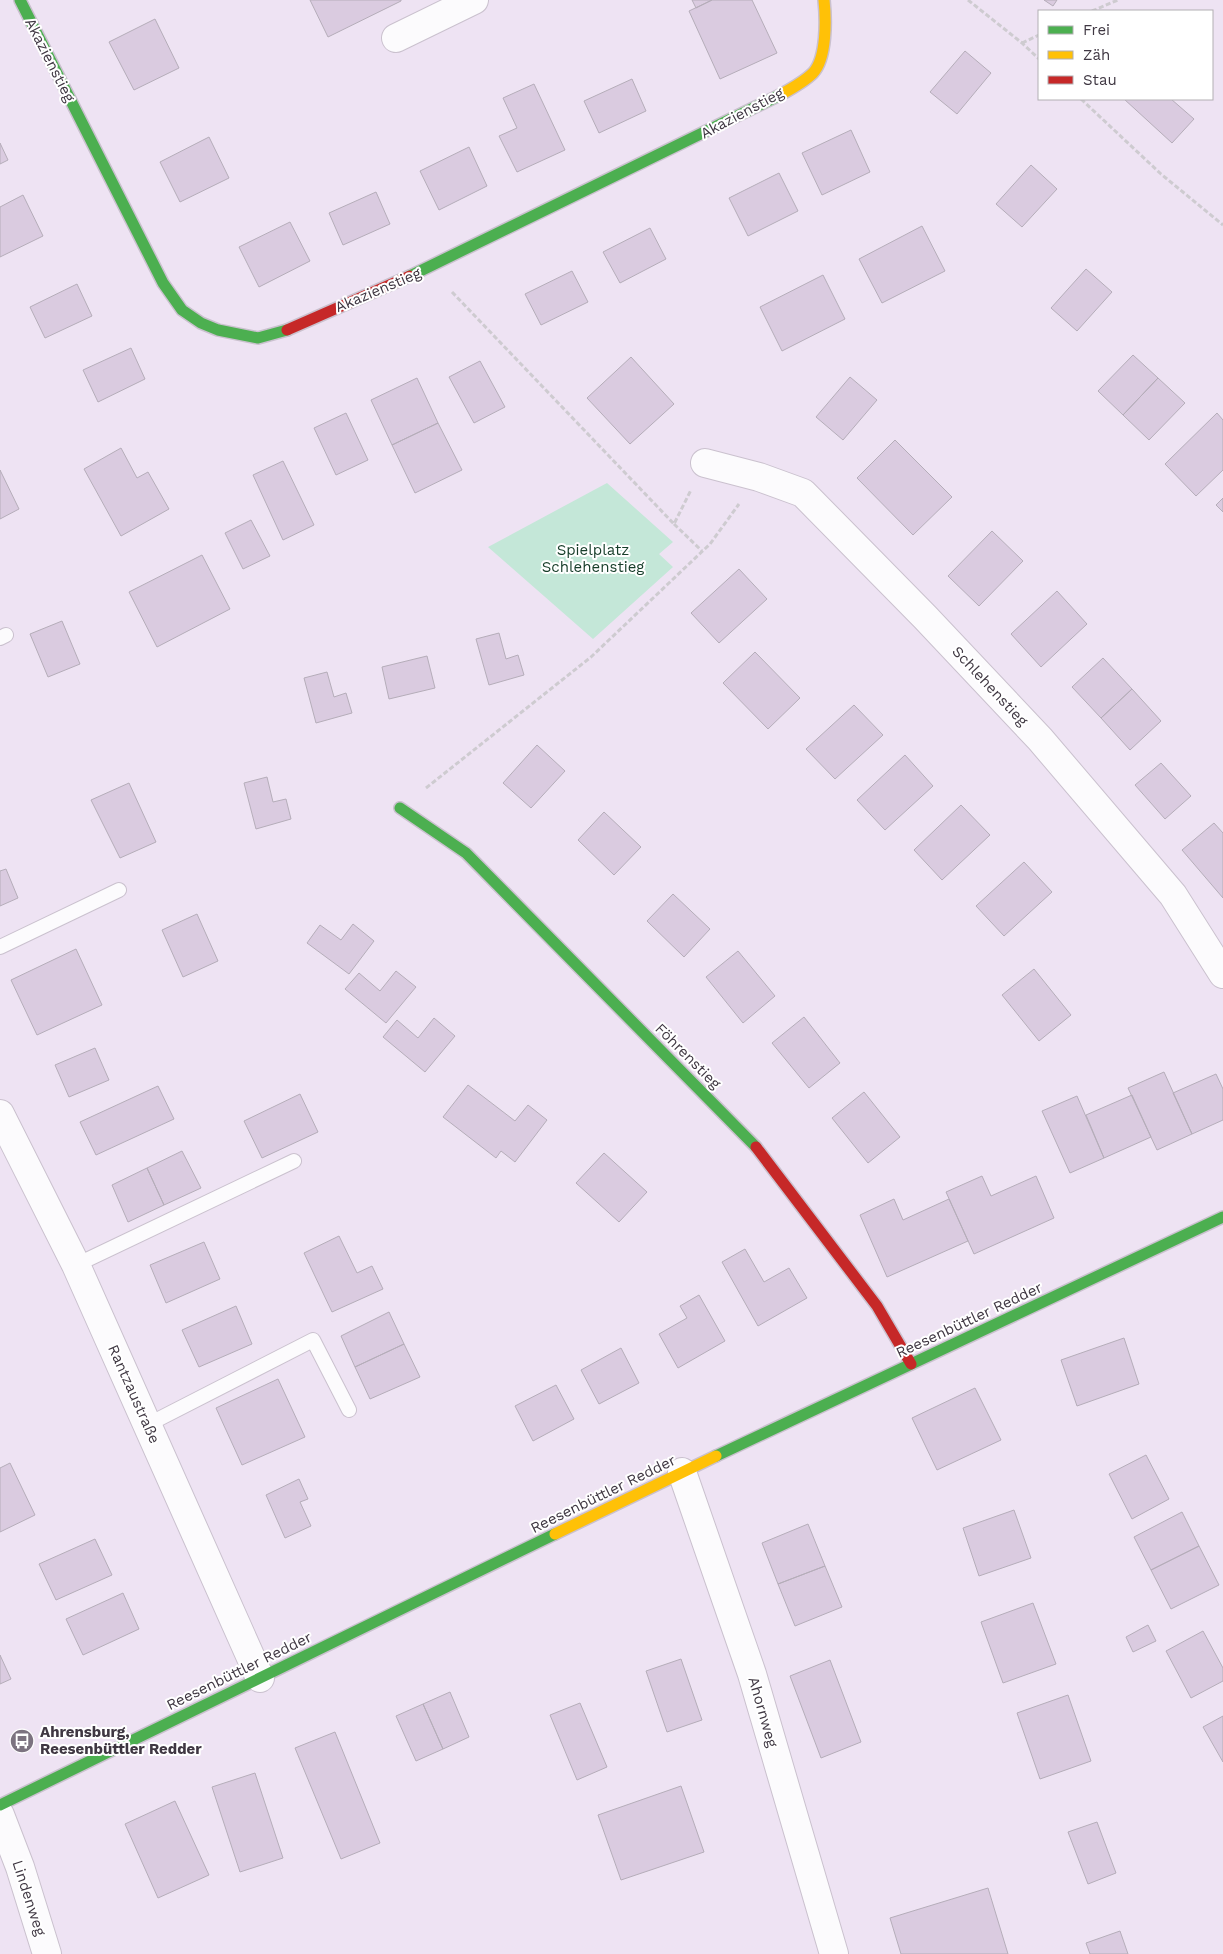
<svg xmlns="http://www.w3.org/2000/svg" width="1223" height="1954" viewBox="0 0 1223 1954" font-family="'Work Sans',sans-serif">
<style>
.green{fill:#c4e7d8}
.building{fill:#dacbe0;stroke:#b5adb9}
.lines{fill:none;stroke-linecap:round;stroke-linejoin:round}
.lane-casing{stroke:#cac1ce;stroke-width:16}
.street-casing{stroke:#cac1ce;stroke-width:30}
.fast-casing{stroke:#cac1ce;stroke-width:14}
.slow-casing{stroke:#cac1ce;stroke-width:14}
.jam-casing{stroke:#cac1ce;stroke-width:14}
.path{stroke:#cecbd0;stroke-width:3;stroke-dasharray:5 2.5;stroke-linecap:butt}
.lane{stroke:#fcfbfd;stroke-width:14}
.street{stroke:#fcfbfd;stroke-width:28}
.fast{stroke:#4caf50;stroke-width:11}
.slow{stroke:#ffc107;stroke-width:11}
.jam{stroke:#c62828;stroke-width:11}
.labels{text-anchor:middle;dominant-baseline:central;stroke-width:4;stroke-linejoin:round;paint-order:stroke}
.street-label{font-size:15px;fill:#3f3742;stroke:#fff}
.park-label{font-size:15px;fill:#163d29;stroke:#fff}
.poi-label{font-size:15px;font-weight:bold;fill:#3f3742;stroke:#fff;text-anchor:start}
</style>
<rect width="100%" height="100%" fill="#eee3f3"/>
<path class="green" d="M607,483L673,542L659,554L673,567L593,639L488,547Z"/>
<path class="building" d="M310,0H401V1L328,37Z
M692,0H712L696,8Z
M712,0H752L777,53L720,79L689,11Z
M1044,0H1057L1053,6Z
M155,19L179,68L134,90L109,42Z
M965,51L991,73L957,114L930,92Z
M632,79L646,111L599,133L584,101Z
M534,84L565,150L517,172L499,136L517,128L503,98Z
M1124,99H1171L1194,119L1172,143Z
M851,130L870,172L822,195L802,153Z
M209,137L229,178L180,202L160,162Z
M0,143L8,160L0,164Z
M469,147L487,186L439,210L420,171Z
M1031,165L1057,189L1022,227L996,204Z
M779,173L798,211L748,236L729,198Z
M376,192L390,224L343,245L329,213Z
M23,195L43,236L0,257V207Z
M290,222L310,261L259,287L239,247Z
M922,226L945,271L882,303L859,259Z
M650,228L666,259L620,283L603,252Z
M1086,269L1112,292L1077,331L1051,308Z
M572,271L588,302L541,325L525,294Z
M823,275L845,319L782,351L760,307Z
M77,284L92,316L45,338L30,307Z
M131,348L145,379L98,402L83,370Z
M1133,355L1158,378L1123,415L1098,391Z
M631,357L674,404L630,444L587,398Z
M480,361L505,407L474,423L449,377Z
M850,377L877,400L843,440L816,417Z
M417,378L438,423L392,445L371,400Z
M1158,378L1185,403L1149,440L1123,415Z
M346,413L368,460L336,475L314,428Z
M1217,413L1223,420V470L1196,496L1165,464Z
M438,423L462,470L415,493L392,445Z
M895,440L952,497L913,535L857,478Z
M121,448L137,478L148,472L169,509L121,536L84,469Z
M283,461L314,525L283,540L253,475Z
M0,470L19,509L0,519Z
M1223,498V512L1216,505Z
M251,520L270,556L243,569L225,533Z
M992,531L1023,561L979,606L948,576Z
M202,555L230,609L157,647L129,592Z
M739,569L767,599L719,643L691,613Z
M1057,591L1087,624L1041,667L1011,634Z
M62,621L80,664L48,677L30,634Z
M499,633L506,659L518,655L524,675L489,685L476,639Z
M755,652L800,698L768,729L723,683Z
M427,656L435,688L389,699L382,667Z
M1103,658L1132,689L1101,718L1072,687Z
M327,672L334,697L346,693L352,713L316,723L304,678Z
M1132,689L1161,721L1130,750L1101,718Z
M854,705L883,735L835,779L806,749Z
M537,745L565,771L531,808L503,783Z
M905,755L933,786L885,830L857,800Z
M1161,763L1191,796L1165,819L1135,785Z
M267,777L273,802L286,799L291,819L256,829L244,783Z
M129,783L156,842L120,858L91,800Z
M961,805L990,835L942,880L914,850Z
M604,812L641,847L614,875L578,840Z
M1214,823L1223,833V898L1182,850Z
M1024,862L1052,892L1004,936L976,906Z
M6,869L18,898L0,906V871Z
M673,894L710,929L684,957L647,921Z
M197,914L218,961L183,977L162,930Z
M353,924L374,941L349,974L307,943L320,925L341,940Z
M76,949L102,1005L37,1035L11,980Z
M738,951L775,996L743,1023L706,977Z
M1034,969L1071,1015L1039,1041L1002,995Z
M396,971L416,987L386,1023L345,989L359,973L380,991Z
M804,1017L840,1063L809,1088L772,1043Z
M434,1018L455,1036L425,1072L383,1037L397,1020L418,1038Z
M95,1048L109,1080L69,1097L55,1065Z
M1164,1072L1192,1134L1157,1150L1128,1088Z
M1216,1074L1223,1089V1120L1192,1134L1173,1093Z
M468,1085L515,1121L528,1105L547,1120L515,1162L501,1151L496,1158L443,1117Z
M158,1086L174,1119L96,1155L80,1122Z
M864,1092L900,1137L868,1163L832,1118Z
M300,1094L318,1132L262,1158L244,1121Z
M1132,1095L1151,1137L1104,1158L1086,1115Z
M1077,1096L1104,1158L1070,1173L1042,1111Z
M182,1151L201,1188L164,1205L147,1168Z
M604,1153L647,1192L619,1222L576,1183Z
M147,1168L164,1205L128,1222L112,1185Z
M982,1176L991,1196L1036,1176L1054,1218L974,1254L946,1192Z
M894,1199L903,1220L949,1199L968,1241L887,1277L860,1215Z
M339,1236L357,1273L372,1266L383,1289L332,1312L304,1253Z
M204,1242L220,1279L166,1303L150,1265Z
M745,1249L764,1282L789,1268L807,1298L758,1326L722,1262Z
M699,1295L725,1341L678,1368L659,1334L687,1318L680,1306Z
M236,1306L252,1344L199,1367L182,1330Z
M389,1312L404,1344L355,1367L341,1336Z
M1124,1338L1139,1384L1077,1406L1061,1360Z
M404,1344L420,1377L370,1399L355,1367Z
M621,1348L639,1383L599,1404L581,1370Z
M278,1379L305,1437L242,1465L216,1408Z
M556,1385L574,1419L533,1441L515,1406Z
M975,1388L1001,1440L937,1470L912,1418Z
M1146,1455L1169,1499L1132,1519L1109,1474Z
M10,1463L35,1515L0,1532V1468Z
M299,1479L308,1499L300,1502L311,1526L285,1538L266,1495Z
M1014,1510L1031,1558L979,1576L963,1528Z
M1182,1512L1199,1546L1151,1570L1134,1537Z
M808,1524L825,1566L778,1584L762,1543Z
M95,1539L112,1575L56,1600L39,1564Z
M1199,1546L1219,1585L1171,1609L1151,1570Z
M825,1566L842,1607L795,1626L778,1584Z
M123,1593L139,1629L83,1655L66,1619Z
M1033,1603L1056,1664L1003,1683L981,1622Z
M1148,1625L1156,1641L1133,1652L1126,1637Z
M1203,1631L1223,1668V1681L1191,1698L1166,1651Z
M0,1655L11,1679L0,1684Z
M681,1659L702,1720L667,1732L646,1671Z
M830,1660L861,1742L821,1758L790,1676Z
M450,1692L469,1737L443,1749L423,1704Z
M1068,1695L1091,1761L1040,1779L1017,1713Z
M580,1703L607,1767L577,1780L550,1715Z
M423,1704L443,1749L416,1761L396,1716Z
M1223,1716V1762L1203,1727Z
M335,1732L380,1843L341,1859L295,1748Z
M255,1773L283,1858L240,1872L212,1787Z
M681,1786L704,1852L621,1880L598,1815Z
M175,1801L209,1875L158,1898L125,1824Z
M1097,1822L1116,1873L1088,1884L1068,1832Z
M988,1888L1008,1954H901L890,1918Z
M1120,1931L1128,1954H1090L1086,1943Z"/>
<g class="lines">
<g class="lane-casing">
<path id="lane" d="M0,638L6,635
M0,947L119,890
M76,1265L294,1161
M147,1425L313,1340L349,1410"/>
</g>
<g class="street-casing">
<path id="street" d="M396,38L474,0
M705,463L759,477L803,493L925,617L1040,739L1173,895L1223,974
M0,1114L76,1265L260,1678
M682,1472L752,1674L834,1954
M0,1815L20,1867L47,1954"/>
</g>
<g class="fast-casing">
<path id="fast" d="M20,0L163,283L182,310L201,323L218,330L258,338L287,330
M410,276L780,95
M400,808L466,853L756,1147
M716,1456L1223,1217
M0,1805L555,1534"/>
</g>
<g class="slow-casing">
<path id="slow" d="M780,95C791,89 804,82 813,73C827,58 826,19 824,0
M555,1534L716,1456"/>
</g>
<g class="jam-casing">
<path id="jam" d="M287,330L410,276
M756,1147L877,1306L911,1364"/>
</g>
<path class="path" d="M968,0L1022,43L1039,59
M1092,11L1118,0
M1022,43L1039,35
M1081,99L1161,174L1223,225
M452,292L674,524L691,490
M674,524L702,551
M426,788L591,657L710,544L739,504"/>
<use href="#lane" class="lane"/>
<use href="#street" class="street"/>
<use href="#fast" class="fast"/>
<use href="#slow" class="slow"/>
<use href="#jam" class="jam"/>
</g>
<defs>
<g id="bus-disc" transform="scale(1.25)"><circle r="9.5" fill="#7c7380" stroke="#fff"/><path d="M-5-6H5V4H4V6H2V4H-2V6H-4V4H-5ZM-3.5-4V0h7V-4ZM-3.5 1.2v1.5H-2V1.2ZM2 1.2v1.5H3.5V1.2Z" fill="#fff"/></g>
</defs>
<g fill-rule="evenodd">
<use href="#bus-disc" x="22" y="1741"/>
</g>
<g class="labels">
<g class="street-label">
<text transform="translate(50 60) rotate(63)">Akazienstieg</text>
<text transform="translate(742 113) rotate(-28)">Akazienstieg</text>
<text transform="translate(378 290) rotate(-23)">Akazienstieg</text>
<text transform="translate(990 686) rotate(47)">Schlehenstieg</text>
<text transform="translate(688 1056) rotate(45)">Föhrenstieg</text>
<text transform="translate(969 1320) rotate(-25)">Reesenbüttler Redder</text>
<text transform="translate(134 1394) rotate(66)">Rantzaustraße</text>
<text transform="translate(603 1494) rotate(-26)">Reesenbüttler Redder</text>
<text transform="translate(239 1671) rotate(-26)">Reesenbüttler Redder</text>
<text transform="translate(763 1712) rotate(74)">Ahornweg</text>
<text transform="translate(29 1898) rotate(72)">Lindenweg</text>
</g>
<g class="park-label">
<text x="593" y="550">Spielplatz<tspan x="593" dy="17">Schlehenstieg</tspan></text>
</g>
<g class="poi-label">
<text x="40" y="1732">Ahrensburg,<tspan x="40" dy="17">Reesenbüttler Redder</tspan></text>
</g>
</g>
<rect x="1038" y="10" width="175" height="90" fill="#ffffff" stroke="#b2afb3"/>
<rect x="1048" y="26" width="25" height="8" fill="#4caf50" stroke="#b2afb3"/>
<text x="1083" y="35" font-size="15" fill="#3f3742">Frei</text>
<rect x="1048" y="51" width="25" height="8" fill="#ffc107" stroke="#b2afb3"/>
<text x="1083" y="60" font-size="15" fill="#3f3742">Zäh</text>
<rect x="1048" y="76" width="25" height="8" fill="#c62828" stroke="#b2afb3"/>
<text x="1083" y="85" font-size="15" fill="#3f3742">Stau</text>
</svg>
